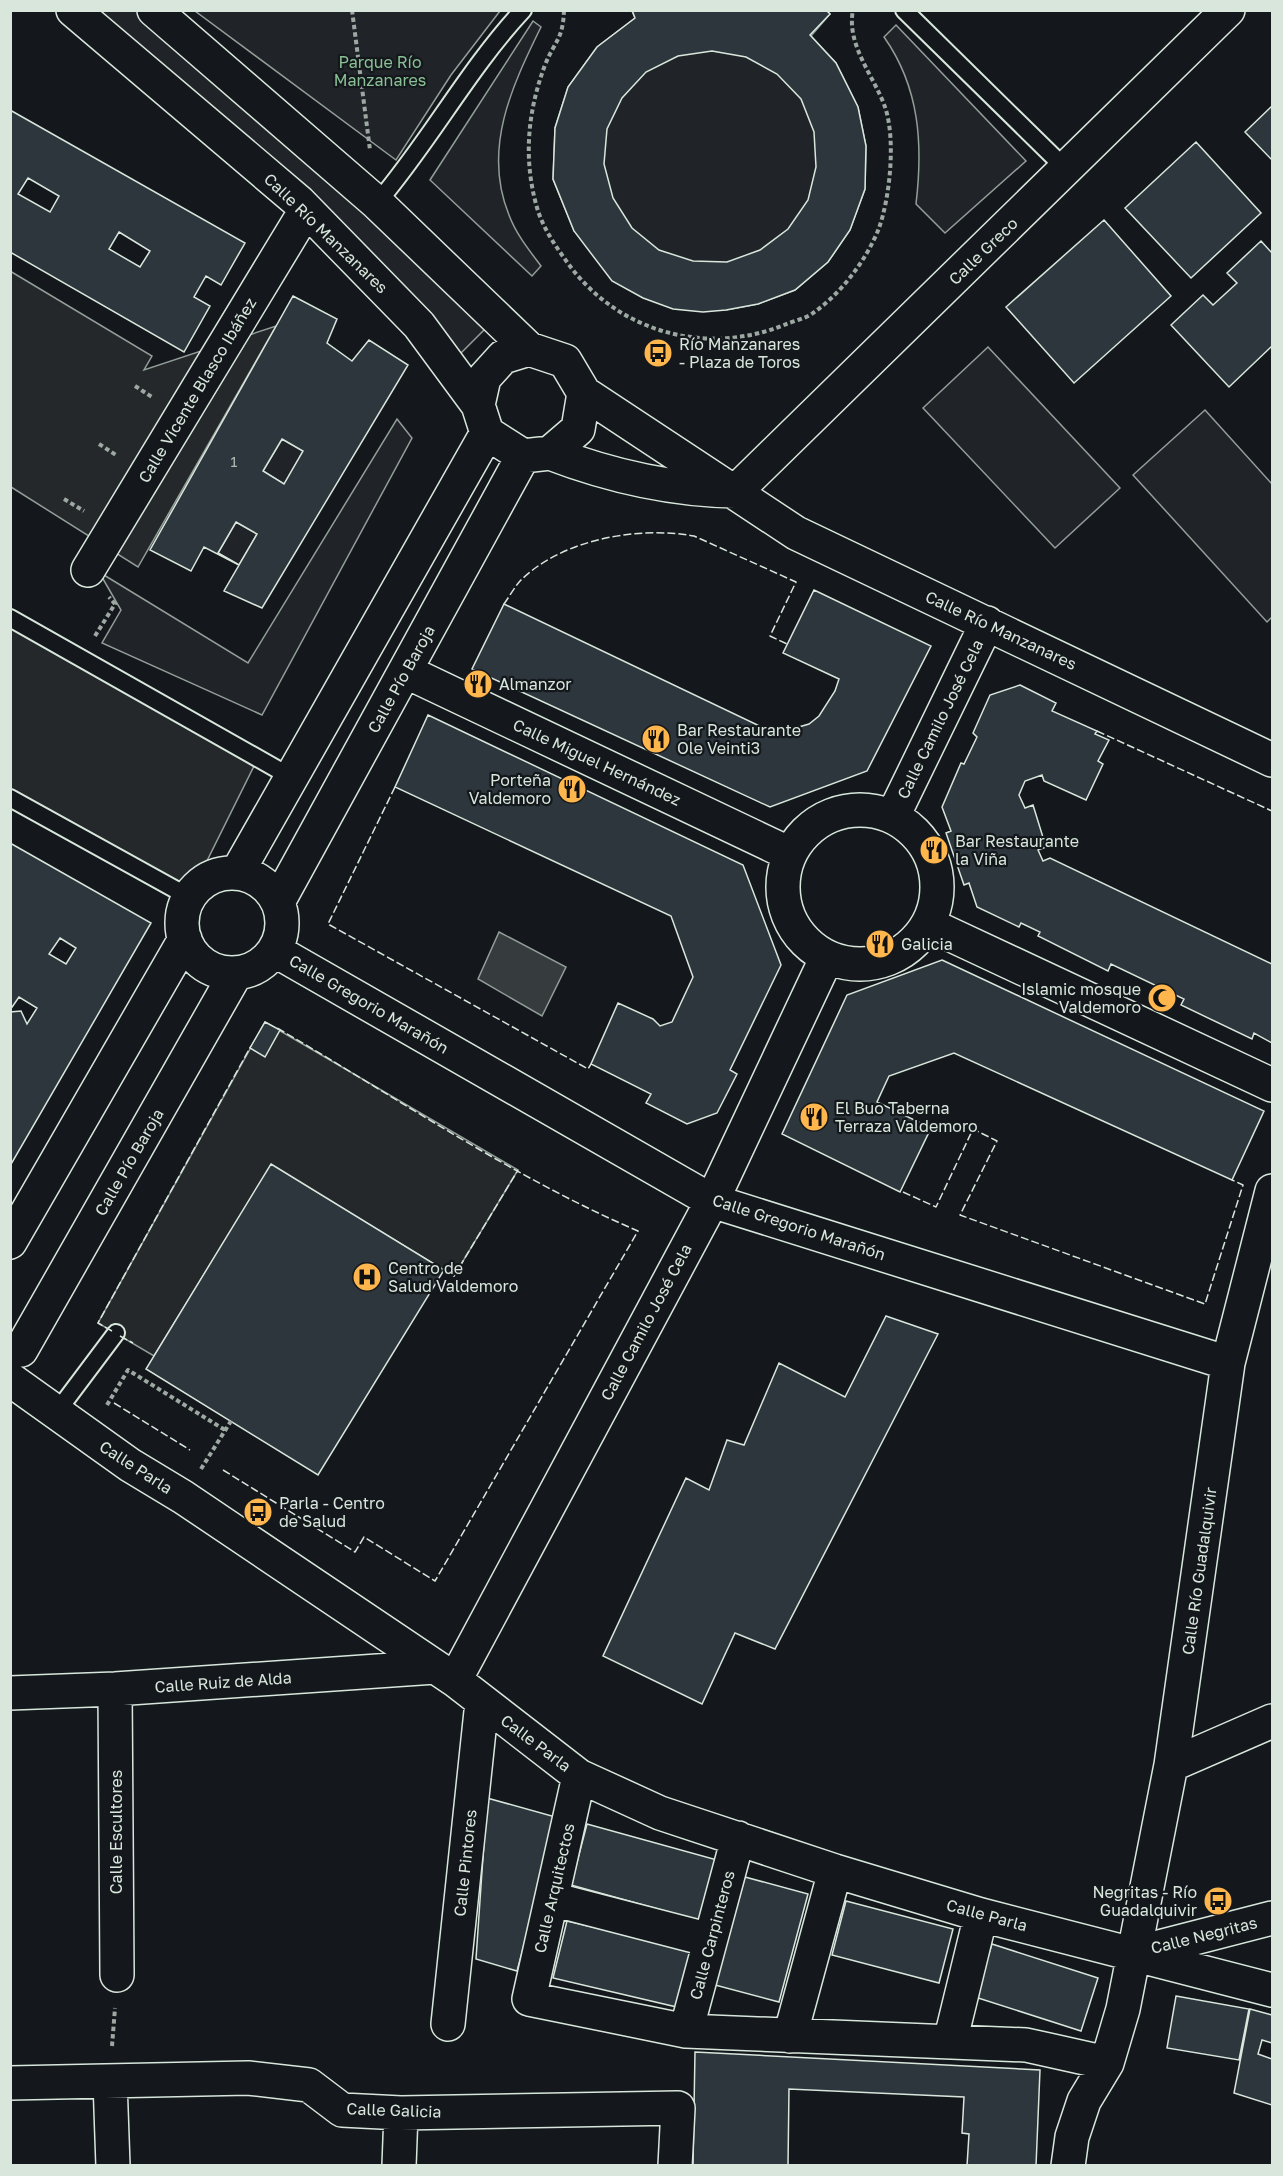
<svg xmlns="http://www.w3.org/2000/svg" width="1283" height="2176" viewBox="0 0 1283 2176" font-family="'Golos Text',sans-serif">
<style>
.green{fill:#202428;stroke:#939e99;stroke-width:1.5}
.parking{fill:#24282b;stroke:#939e99;stroke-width:1.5}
.water{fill:#363b3e;stroke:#939e99;stroke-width:1.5}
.building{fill:#2c363c;stroke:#d8e6dc;stroke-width:1.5;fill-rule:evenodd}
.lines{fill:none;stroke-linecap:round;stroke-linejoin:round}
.lane-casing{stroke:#d8e6dc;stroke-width:20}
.street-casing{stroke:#d8e6dc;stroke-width:36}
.path{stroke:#9da8a2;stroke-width:4;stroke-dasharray:4.5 3;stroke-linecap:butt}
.lane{stroke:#14181c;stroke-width:16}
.street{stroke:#14181c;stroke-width:33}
.fence{stroke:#d8e6dc;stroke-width:1.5;stroke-dasharray:8 3;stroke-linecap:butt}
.labels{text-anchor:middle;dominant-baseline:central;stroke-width:4.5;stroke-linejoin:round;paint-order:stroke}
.number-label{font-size:14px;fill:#adbab4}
.park-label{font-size:16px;fill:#8ac095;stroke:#14181c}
.street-label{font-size:16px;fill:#d8e6dc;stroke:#14181c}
.poi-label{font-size:16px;fill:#d8e6dc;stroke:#14181c;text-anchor:start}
</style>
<rect width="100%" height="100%" fill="#14181c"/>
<path class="green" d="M826,10L830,14L811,36L836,63L858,107L866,146L865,189L850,230L828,262L795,290L758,304L726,310L574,231L553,179L555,128L568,87L597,47L635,18L632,11Z
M84,11H141L490,324L461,353L162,73Z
M195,11H500L451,75L396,160Z
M533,21L541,27C512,86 482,149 509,215C516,234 529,250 541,266L532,276L430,180Z
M896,25L1026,161L945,233L916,204C923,145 920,88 884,37Z
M988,347L1120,488L1055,548L923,408Z
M1205,410L1272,484V617L1267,622L1133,475Z
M397,419L412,438L262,715L102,643L121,610L99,572L248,663Z
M282,439L303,451L284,484L263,471Z
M236,522L257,534L239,565L218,553Z"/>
<path class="parking" d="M10,271L152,356L144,370L276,326L138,567L11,487Z
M10,618L258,758L189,897L11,798Z
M265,1022L518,1170L454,1276L271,1165L154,1356L98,1323Z"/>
<path class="water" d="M499,932L566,967L542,1016L478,979Z"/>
<path class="building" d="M632,10H826L830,14L810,35L836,63L858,107L866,146L865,189L850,230L828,262L795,290L758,304L726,310L703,312L673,309L643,298L612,281L574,231L553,179L555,128L568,87L597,47L635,18ZM712,51L746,57L777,74L801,99L814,132L816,167L808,200L788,229L760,250L727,262L693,261L659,250L632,228L613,198L604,164L607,129L622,98L646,72L678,56Z
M1272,106V160L1245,132Z
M10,110L245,243L221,285L206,276L194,297L210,306L184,352L10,252ZM28,178L59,196L50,212L18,194ZM119,232L150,251L140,267L109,249Z
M1196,142L1261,213L1191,278L1125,208Z
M1104,220L1171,296L1074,383L1006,307Z
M1261,241L1272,253V346L1229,387L1171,325L1203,295L1213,305L1237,283L1227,273Z
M293,296L337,319L327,343L352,361L369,340L408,365L262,608L224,591L239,565L204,547L191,571L150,550ZM282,439L303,451L284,484L263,471ZM236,522L257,534L239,565L218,553Z
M814,590L931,646L867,771L770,807L472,669L504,604L772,732L785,731L809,724L819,716L835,691L839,679L783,653Z
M1020,685L1056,703L1052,711L1097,731L1095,734L1109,740L1098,761L1103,764L1086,800L1044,781L1042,775L1025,781L1019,795L1025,808L1033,805L1046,847L1038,850L1043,861L1050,858L1272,964V1043L1254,1033L1252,1039L1181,1005L1184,999L1111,964L1108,971L1038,936L1040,932L1021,923L1019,927L977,907L969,883L964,885L946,833L951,831L942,807L961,763L964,764L977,737L973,733L990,695Z
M428,715L743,865L781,965L730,1070L737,1074L717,1113L687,1124L646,1103L651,1094L591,1064L618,1003L653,1019L660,1026L672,1022L693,977L671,916L395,787Z
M10,843L151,923L10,1166V1012L21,1011L27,1024L37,1008L19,997L10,1010ZM60,938L76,948L66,964L49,954Z
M942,960L1264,1111L1232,1180L954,1053L889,1076L877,1102L931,1128L900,1192L782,1134L847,995Z
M265,1022L280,1030L265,1057L250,1048Z
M271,1164L444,1270L318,1475L146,1369Z
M886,1316L938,1334L775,1649L735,1633L702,1704L603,1656L686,1478L709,1490L727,1440L744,1445L779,1363L845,1397Z
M487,1798L559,1818L517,1971L476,1959Z
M587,1824L717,1860L701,1921L571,1885Z
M745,1877L808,1894L779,2002L715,1985Z
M846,1901L953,1929L939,1983L832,1955Z
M567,1921L694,1951L681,2008L553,1978Z
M992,1944L1098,1978L1081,2031L975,1997Z
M1176,1996L1249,2009L1239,2060L1167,2048Z
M1250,2009L1272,2015V2043L1262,2040L1258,2054L1272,2059V2105L1234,2093Z
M695,2052L1040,2070L1036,2166H967L969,2134L962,2133L964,2097L789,2089L788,2166H693Z"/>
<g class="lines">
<g class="lane-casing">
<path id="lane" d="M904,10L1067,170
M377,203C430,141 468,69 523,10
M10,618L291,777
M10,798L189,897
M56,1413L116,1333"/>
</g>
<g class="street-casing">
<path id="street" d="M73,10L299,202L419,325L478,405
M154,10L377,203L529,349
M529,349L565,361L584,393L578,429L550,453L523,456L487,433L478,405L484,378L503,357Z
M584,393L796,533L1272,760
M550,453C610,476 671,490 736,491
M736,491L1228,10
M88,570L306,210
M405,671L788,853
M783 887a77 77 0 1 1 154 0a77 77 0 1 1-154 0Z
M893,816L987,623
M237,873L487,433
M182 923a50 50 0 1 1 100 0a50 50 0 1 1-100 0Z
M278,902L523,456
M930,925L1272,1085
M274,950L712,1201L1228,1363
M10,1242L185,939
M21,1350L236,973
M11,1380L130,1465L183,1497L455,1680L579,1776L660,1813L835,1871L981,1915L1272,1990
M455,1680L712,1201L826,959
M115,1689L117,1975
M10,1693L115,1689L435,1667
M1171,1765L1272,1721
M579,1776L529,1999L686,2031L1026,2045L1107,2063
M552,1899L710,1940
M1136,1953L1272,1918
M448,2024L482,1702
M686,2031L738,1838
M790,2036L835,1871
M950,2042L981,1915
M110,2081L113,2166
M10,2083L248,2078L309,2085L342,2110L401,2113L678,2108L675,2166
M399,2166L401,2113
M1068,2166L1072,2137L1084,2101L1107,2063L1123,2009L1171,1765L1228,1363L1272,1191"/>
</g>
<path class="path" d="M352,10L370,150
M564,10C563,40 555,40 545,65C527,113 523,162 538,211C544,229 556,247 567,262C616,331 704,357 784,325C793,321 805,319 813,313C841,294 867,259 879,228C890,197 896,139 885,107C874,76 846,45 853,10
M135,386L152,397
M99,444L116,455
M64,499L84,511
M95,636L115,604L109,597
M107,1405L128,1370L225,1430
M201,1469L231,1421
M112,2046L115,2008"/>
<use href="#lane" class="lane"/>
<use href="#street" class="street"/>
<path class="fence" d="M504,604C509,597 514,588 520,581C562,539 638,526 694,536L796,582L770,636L787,644
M1097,731L1272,811
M395,787L328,924L588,1069L591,1064
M903,1192L936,1207L973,1129L997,1141L960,1215L1205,1304L1243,1185L1232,1180
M444,1270L454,1276L518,1170
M112,1331L98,1323L251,1046
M120,1336L133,1343
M114,1403L190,1450
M223,1470L355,1552L364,1537L435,1581L638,1231C512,1177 396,1097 277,1028"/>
</g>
<defs>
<g id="bus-disc" transform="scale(1.5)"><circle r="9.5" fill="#ffb74d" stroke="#14181c"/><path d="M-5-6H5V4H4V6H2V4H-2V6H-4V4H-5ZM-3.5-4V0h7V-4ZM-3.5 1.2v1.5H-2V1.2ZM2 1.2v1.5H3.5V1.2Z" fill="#111"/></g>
<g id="restaurant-disc" transform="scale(1.5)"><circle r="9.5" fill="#ffb74d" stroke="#14181c"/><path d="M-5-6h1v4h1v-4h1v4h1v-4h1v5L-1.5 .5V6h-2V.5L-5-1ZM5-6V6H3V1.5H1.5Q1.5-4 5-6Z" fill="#111"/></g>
<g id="mosque-disc" transform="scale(1.5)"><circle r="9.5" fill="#ffb74d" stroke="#14181c"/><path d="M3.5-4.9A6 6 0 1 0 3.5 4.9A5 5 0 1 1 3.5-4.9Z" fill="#111"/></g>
<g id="hospital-disc" transform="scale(1.5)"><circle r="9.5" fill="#ffb74d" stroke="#14181c"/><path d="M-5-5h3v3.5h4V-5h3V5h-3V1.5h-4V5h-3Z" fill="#111"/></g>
</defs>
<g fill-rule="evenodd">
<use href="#bus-disc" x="658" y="353"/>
<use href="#restaurant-disc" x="478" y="684"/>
<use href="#restaurant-disc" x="656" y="739"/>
<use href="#restaurant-disc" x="572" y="789"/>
<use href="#restaurant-disc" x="934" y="850"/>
<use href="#restaurant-disc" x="880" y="944"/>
<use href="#mosque-disc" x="1162" y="998"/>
<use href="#restaurant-disc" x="814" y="1117"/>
<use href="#hospital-disc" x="367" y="1277"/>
<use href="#bus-disc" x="258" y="1512"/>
<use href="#bus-disc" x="1218" y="1901"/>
</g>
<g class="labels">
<g class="number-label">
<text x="234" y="461">1</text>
</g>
<g class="park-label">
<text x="380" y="62">Parque Río<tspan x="380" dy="18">Manzanares</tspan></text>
</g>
<g class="street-label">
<text transform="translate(326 233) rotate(44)">Calle Río Manzanares</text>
<text transform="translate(983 251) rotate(-44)">Calle Greco</text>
<text transform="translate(197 390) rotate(-59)">Calle Vicente Blasco Ibáñez</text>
<text transform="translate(1001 630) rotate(25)">Calle Río Manzanares</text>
<text transform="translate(401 679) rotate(-61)">Calle Pío Baroja</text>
<text transform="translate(940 719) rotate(-64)">Calle Camilo José Cela</text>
<text transform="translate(597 762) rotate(25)">Calle Miguel Hernández</text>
<text transform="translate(369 1004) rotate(30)">Calle Gregorio Marañón</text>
<text transform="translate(129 1162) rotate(-60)">Calle Pío Baroja</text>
<text transform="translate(799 1227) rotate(18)">Calle Gregorio Marañón</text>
<text transform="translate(646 1322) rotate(-62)">Calle Camilo José Cela</text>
<text transform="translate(136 1467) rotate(33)">Calle Parla</text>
<text transform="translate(1199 1571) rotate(-82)">Calle Río Guadalquivir</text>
<text transform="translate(223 1682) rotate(-4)">Calle Ruiz de Alda</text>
<text transform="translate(536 1743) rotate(37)">Calle Parla</text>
<text transform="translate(116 1832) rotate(-90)">Calle Escultores</text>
<text transform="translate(465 1863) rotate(-84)">Calle Pintores</text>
<text transform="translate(554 1888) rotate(-77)">Calle Arquitectos</text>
<text transform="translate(987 1915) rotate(15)">Calle Parla</text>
<text transform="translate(712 1935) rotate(-75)">Calle Carpinteros</text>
<text transform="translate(1204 1935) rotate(-14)">Calle Negritas</text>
<text transform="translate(394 2110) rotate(2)">Calle Galicia</text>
</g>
<g class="poi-label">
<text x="679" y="344">Río Manzanares<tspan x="679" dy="18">- Plaza de Toros</tspan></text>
<text x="499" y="684">Almanzor</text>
<text x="677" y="730">Bar Restaurante<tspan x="677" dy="18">Ole Veinti3</tspan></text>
<text x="551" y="780" text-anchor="end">Porteña<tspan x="551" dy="18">Valdemoro</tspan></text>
<text x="955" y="841">Bar Restaurante<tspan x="955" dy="18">la Viña</tspan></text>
<text x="901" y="944">Galicia</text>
<text x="1141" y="989" text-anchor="end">Islamic mosque<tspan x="1141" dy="18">Valdemoro</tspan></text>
<text x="835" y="1108">El Buo Taberna<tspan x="835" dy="18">Terraza Valdemoro</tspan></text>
<text x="388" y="1268">Centro de<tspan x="388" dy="18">Salud Valdemoro</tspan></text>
<text x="279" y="1503">Parla - Centro<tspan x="279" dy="18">de Salud</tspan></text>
<text x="1197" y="1892" text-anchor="end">Negritas - Río<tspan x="1197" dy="18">Guadalquivir</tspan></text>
</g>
</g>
<rect width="1283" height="2176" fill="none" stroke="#d8e6dc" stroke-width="24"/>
</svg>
